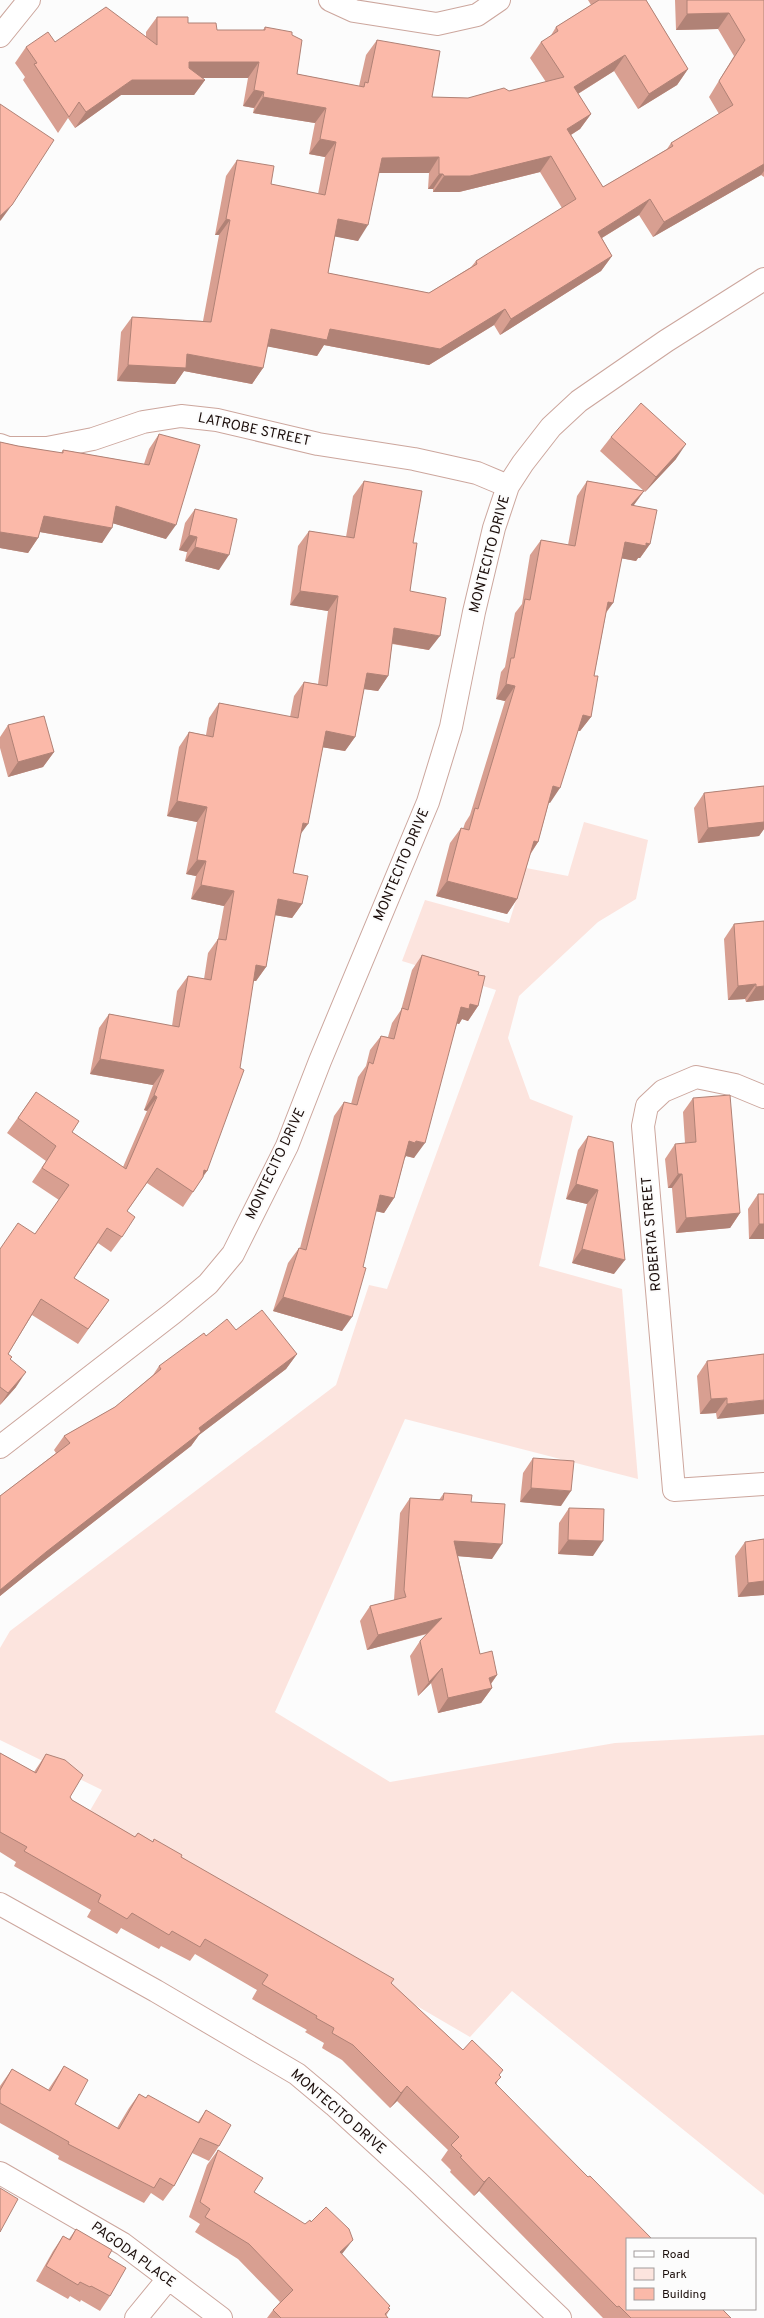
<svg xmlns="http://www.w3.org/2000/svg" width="764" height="2318" viewBox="0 0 764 2318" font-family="Overpass,sans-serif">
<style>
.green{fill:#fce4de}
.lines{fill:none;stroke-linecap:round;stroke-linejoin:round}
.street-casing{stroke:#cca69d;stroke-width:24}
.street{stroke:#fff;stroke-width:22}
.wall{fill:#d89f91;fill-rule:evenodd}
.shaded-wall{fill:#b08276}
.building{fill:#fbb9a9;stroke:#b08276;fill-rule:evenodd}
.labels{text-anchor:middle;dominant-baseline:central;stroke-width:4;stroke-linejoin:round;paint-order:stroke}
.street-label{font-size:14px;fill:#1a0d0a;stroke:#fcfcfc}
</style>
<rect width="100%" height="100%" fill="#fcfcfc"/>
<path class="green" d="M584,822L648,840L636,899L598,922L519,996L508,1038L530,1099L573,1116L539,1266L622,1289L638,1479L405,1419L275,1712L390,1782L615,1743L764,1735V2195L512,1991L470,2037L88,1814L102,1790L0,1740V1648L10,1631L336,1385L369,1285L387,1289L496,990L402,961L425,900L509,923L526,868L568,876Z"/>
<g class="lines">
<g class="street-casing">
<path id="street" d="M330,0L354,11L437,24L477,15L499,0
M0,36L29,0
M0,445L8,448H47L93,439L143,422L181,416L217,420L318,444L414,459L477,473L508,486
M764,1097L735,1085L696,1077L663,1091L647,1106L643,1126L674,1490L764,1484
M0,1447L173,1313L208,1284L233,1254L287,1146L320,1061L428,802L451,727L474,612L494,528L508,486L523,463L551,427L579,401L666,341L764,279
M0,1904L156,1991L297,2074L334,2105L418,2182L560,2318
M0,2173L123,2244L221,2318
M136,2318L168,2279"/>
</g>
<use href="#street" class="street"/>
</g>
<path class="wall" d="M588,0H646L688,69L677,85L638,109L614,71L578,94L591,114L580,129L571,135L603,187L667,149L671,143L719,114L709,97L734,56L718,29L676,30L675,0H764V177L761,175L653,237L639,215L602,238L612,256L601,271L500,335L494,325L429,365L324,345L317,356L267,346L263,368L252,384L184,371L175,384L117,381L121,332L132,317L203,321L219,235H215L226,176L237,160L271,184L318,194L325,157L309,154L315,123L253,113L254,108L243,106L248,78H203L205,80L194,95H121L75,128L68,118L58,133L23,80L25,77L15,63L26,47L55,42L146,37V32L157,17L188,23L217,30H263L265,27L292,35L297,74L359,86L366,55L377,40L432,97L468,98L509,91L546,82L530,58L541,42L550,37L556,27L591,5ZM540,172L562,208L476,261L471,267L429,293L328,273L335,236L358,241L379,173H429L428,189H433V192H459Z
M159,434L166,539L113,523L102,543L40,532L38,538L28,553L0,548V442L18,446L61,453L63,450L144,464L149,449Z
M611,437L676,459L645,492L600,451Z
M364,481L413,543L410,591L429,650L392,644L388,676L378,691L364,689L355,737L345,751L322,747L300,834L293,873L302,904L292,918L275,915L266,967L256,981H253L207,1171L183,1207L147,1183L127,1211L122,1237L111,1252L98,1243L74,1278L109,1300L78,1344L32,1315L8,1354L10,1359L16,1387L0,1405V1249L35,1234L59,1200L32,1182L46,1161L7,1133L36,1092L72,1132L123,1167L147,1111L144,1110L153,1085L90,1074L99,1028L109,1014L172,1026L177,991L188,976L204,979L208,953L218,939L224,906L191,899L196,876L186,874L197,822L167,816L179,747L189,732L206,735L209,718L219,703L290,717L294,696L304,682L318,684L328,611L290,605L298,546L309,531L346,537L353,496Z
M587,481L644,491L634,505L650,544L640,558H638L636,561L621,558L613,603L606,613L594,676L591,717L580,731H578L549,802L538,842L530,855L517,899L507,914L436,896L450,843L461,828L463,829L465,823L470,815L505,701L496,699L501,672L505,667L515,613L522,604L530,555L541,540L568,545L577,496Z
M195,509L219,570L185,561L187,552L179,550L185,523Z
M8,725L54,752L43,767L8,777L0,748V737Z
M764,786V829L759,836L698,843L694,808L704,793Z
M764,921V1000L746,1002L745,999L728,1000L724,939L734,924Z
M422,955L478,975V1006L468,1021L462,1019L459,1024L457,1023L414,1158L406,1156L405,1157L394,1198L384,1213L376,1211L342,1331L273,1311L288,1263L299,1248H300L334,1116L344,1102L351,1104L358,1077L366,1066L370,1050L381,1036L388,1037L392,1023L401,1010L412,970Z
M693,1098L740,1213L730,1228L676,1233L672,1188H668L665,1159L675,1144L685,1143L683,1112Z
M588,1136L614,1274L572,1263L587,1204L566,1199L578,1150Z
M758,1194L764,1239H749L748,1209Z
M236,1330L297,1354L286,1369L199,1435L191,1446L36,1567L0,1596V1496L56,1453L54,1450L64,1436L115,1407L153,1375L159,1366L206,1336Z
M764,1354L717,1419L716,1413L700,1414L697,1376L707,1361Z
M533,1458L561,1506L520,1502L523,1473Z
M444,1493L471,1502L492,1559L458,1556L480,1654L497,1675L491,1684L492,1688L481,1703L438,1713L431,1683L418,1696L410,1656L420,1641L427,1634L367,1650L360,1621L370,1606L394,1600L400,1513L410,1498L439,1500Z
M569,1508L593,1556L558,1554L559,1523Z
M764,1539V1595L738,1597L735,1556L745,1542Z
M0,1753L34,1772L46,1754L72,1800L135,1837L138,1833L153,1842L181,1857L391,1983L463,2050L500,2076L496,2085L627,2239L731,2318H603L479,2191L474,2196L450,2172L451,2170L441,2160L448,2150L397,2101L390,2108L342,2060L322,2048L324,2043L305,2032L307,2030L252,1999L257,1990L195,1954L190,1961L161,1946L159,1949L121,1928L117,1934L87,1917L91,1910L14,1866L16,1862L0,1852Z
M64,2066L75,2104L117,2128L129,2108L139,2094L146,2098L198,2122L206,2110L219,2146L209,2161L192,2153L174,2186L163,2201L151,2193L144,2203L58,2159L59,2156L0,2123V2086L12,2069L48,2090Z
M218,2150L254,2192L342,2255L390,2309L386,2316L388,2318H267L273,2310L280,2302L238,2259L195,2232L200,2224L189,2217L207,2165Z
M76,2229L108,2257L110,2296L100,2311L81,2300L80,2302L70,2296L68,2299L36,2281L53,2251L63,2236L69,2239Z"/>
<path class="shaded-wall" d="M729,13L718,29L676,30L687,14Z
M625,55L614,71L563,103L574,87Z
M189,62H259L248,78H178Z
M688,69L677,85L638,109L649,94Z
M132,80H205L194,95H121L75,128L86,112Z
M254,90L264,92L254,108L243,106Z
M263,97L326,108L315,123L253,113Z
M591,114L580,129L556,144L567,129Z
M320,139L336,142L325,157L309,154Z
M551,156L540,172L459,192H433L444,176Z
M439,157L429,173H371L382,158Z
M764,164V171L761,175L653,237L664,222Z
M439,174H443L433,189H428Z
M650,199L639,215L587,247L598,232Z
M12,205L1,220L0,221V216Z
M226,219L230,220L219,235H215Z
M338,219L368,225L358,241L327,235Z
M612,256L601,271L500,335L511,319Z
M505,309L494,325L429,365L324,345L317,356L260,345L271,329H330Z
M187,354L263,368L252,384L184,371L175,384L117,381L128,365Z
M686,444L676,459L645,492L656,477Z
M644,491L633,506L631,505Z
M116,506L176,525L166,539L105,521Z
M44,516L112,528L102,543L34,531Z
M0,532L38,538L28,553L0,548Z
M189,535L197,537L187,552L179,550Z
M625,542L646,543L650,544L640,558H638L636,561L614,557Z
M195,547L229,555L219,570L185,561Z
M300,591L338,596L328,611L290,605Z
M608,602L613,603L602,617Z
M394,628L440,636L429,650L384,642Z
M367,673L388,676L378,691L356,688Z
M506,684L515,686L505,701L496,699Z
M583,715L591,717L580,731L572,730Z
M326,731L355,737L345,751L315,746Z
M54,752L43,767L8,777L18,762Z
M553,786L560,788L550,803L543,801Z
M177,801L207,807L197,822L167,816Z
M764,822V829L759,836L698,843L708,828Z
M303,823L308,824L297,839Z
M534,841L538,842L528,857Z
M197,860L206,861L196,876L186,874Z
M447,881L517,899L507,914L436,896Z
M201,885L234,891L224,906L191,899Z
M278,899L302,904L292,918L268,914Z
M256,965L266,967L256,981L246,980Z
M756,984L745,999L728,1000L738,986Z
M764,986V1000L746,1002L756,987Z
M470,1004L478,1006L468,1021L462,1019L459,1024L451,1022L461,1007Z
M100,1059L164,1070L153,1085L90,1074Z
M154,1095L157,1097L147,1111L144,1110Z
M409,1141H416L425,1143L414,1158L406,1156L405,1158L398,1156Z
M204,1170L207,1171L196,1185Z
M678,1174H682L672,1188H668Z
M576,1184L598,1190L587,1204L566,1199Z
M380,1195L394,1198L384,1213L370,1210Z
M740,1213L730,1228L676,1233L686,1218Z
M759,1224H764V1239H749Z
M582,1249L625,1260L614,1274L572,1263Z
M283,1297L352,1317L342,1331L273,1311Z
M297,1354L286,1369L199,1435L191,1446L36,1567L0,1596V1590L46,1552L199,1428Z
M26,1372L16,1387L0,1405L8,1393Z
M727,1398L716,1413L700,1414L711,1399Z
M764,1400V1414L717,1419L727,1404Z
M531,1488L571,1491L561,1506L520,1502Z
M568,1540L603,1541L593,1556L558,1554Z
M454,1541L502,1544L492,1559L444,1555Z
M764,1581V1595L738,1597L748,1583Z
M442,1618L432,1632L367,1650L378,1635Z
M442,1668L431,1683L418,1696L429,1682Z
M497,1675L487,1689L492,1688L481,1703L438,1713L448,1698L489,1678Z
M407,2086L397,2101L390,2108L401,2093Z
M489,2177L479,2191L474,2196L484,2182Z
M353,2240L342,2254L340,2252Z"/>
<path class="building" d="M599,0H646L688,69L649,94L625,55L574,87L591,114L567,129L603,187L673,146L671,143L733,105L719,81L745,40L729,13L687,14V0H764V164L664,222L650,199L598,232L612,256L511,319L505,309L440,349L330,329L327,340L271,329L263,368L187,354L186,368L128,365L132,317L211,322L230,220L226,219L237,160L274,166L271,184L325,195L336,142L320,139L326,108L263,97L264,92L254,90L259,62H189V68L205,80H132L86,112L79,102L69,117L34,64L37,63L26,47L48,32L55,42L106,7L157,45V17H188V23H216L217,30H265V27L292,32V35L302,40L297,74L364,87L365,82L368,83L377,40L440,51L432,97L468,98L504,88L509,91L564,77L541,42L558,31L556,27ZM551,156L576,199L476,261L477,264L429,293L328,273L338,219L368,225L382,158L439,157V174H443L444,176H470Z
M0,104L54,140L12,205L0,216Z
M641,403L686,444L656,477L611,437Z
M159,434L200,445L176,525L116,506L112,528L44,516L38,538L0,532V442L18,446L63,453V450L149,465Z
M364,481L422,491L413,543H417L410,591L446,598L440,636L394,628L388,676L367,673L355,737L326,731L308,824L303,823L293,873L308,876L302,904L278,899L266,967L256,965L240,1068L244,1070L207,1171L204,1170L203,1177L193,1192L157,1168L127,1211L135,1217L122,1237L107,1228L74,1278L109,1300L88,1329L41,1299L8,1354L12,1357L10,1359L26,1372L8,1393L0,1387V1249L18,1223L35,1234L69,1185L42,1168L56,1146L18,1118L36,1092L79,1121L72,1132L126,1169L157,1097L154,1095L164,1070L100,1059L109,1014L179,1027L188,976L211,980L218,939L226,940L234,891L201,885L206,861L197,860L207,807L177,801L189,732L213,737L219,703L298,718L304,682L327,686L338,596L300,591L309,531L354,538Z
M587,481L644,491L631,505L657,510L650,544L646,543V546L625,542L613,603L608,602L594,676H598L591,717L583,715L560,788L553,786L538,842L534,841L517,899L447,881L461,828L469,830L475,808L478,809L515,686L506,684L511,658H514L525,599L530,600L541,540L575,546Z
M195,509L237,519L229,555L195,547L197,537L189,535Z
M44,716L54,752L18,762L8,725Z
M764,786V822L708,828L704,793Z
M764,921V986L756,987V984L738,986L734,924Z
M422,955L479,972L478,975L485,976L478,1006L470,1004L469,1009L461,1007L425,1143L416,1141L415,1143L409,1141L394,1198L380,1195L363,1267L366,1268L352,1317L283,1297L299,1248L306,1250L344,1102L357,1105L369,1062L373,1064L381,1036L394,1039L402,1008L408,1010Z
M730,1095L740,1213L686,1218L682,1174H678L675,1144L696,1142L693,1098Z
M588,1136L613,1142L625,1260L582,1249L598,1190L576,1184Z
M758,1194H764V1224H759Z
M262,1310L297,1354L199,1428L201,1432L46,1552L0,1590V1496L70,1443L64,1436L115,1407L161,1369L159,1366L204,1333L206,1336L227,1319L236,1330Z
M764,1354V1400L727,1404V1398L711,1399L707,1361Z
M533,1458L574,1461L571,1491L531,1488Z
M444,1493L472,1495L471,1502L505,1504L502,1544L454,1541L480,1654L492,1651L497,1675L489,1678L492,1688L448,1698L442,1668L429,1682L420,1641L442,1618L378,1635L370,1606L406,1597L404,1590L410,1498L443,1500Z
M569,1508L604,1509L603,1541L568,1540Z
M764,1539V1581L748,1583L745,1542Z
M0,1753L36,1773L46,1754L65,1760L83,1775L70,1797L72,1800L135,1837L138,1833L153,1842L154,1839L182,1855L181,1857L394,1979L391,1983L463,2050L472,2040L503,2070L499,2075L501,2077L495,2083L588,2177L590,2176L652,2239H627V2309H722L731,2318H631L619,2306L617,2307L489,2177L484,2182L460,2157L462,2156L451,2145L459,2137L407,2086L401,2093L353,2045L332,2033L334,2028L316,2018L317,2016L262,1984L268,1975L205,1939L200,1947L172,1931L169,1935L132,1913L127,1919L98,1902L101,1895L24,1851L27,1847L0,1832Z
M64,2066L88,2080L75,2104L119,2129L139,2094L146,2098L148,2095L199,2123L206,2110L231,2125L219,2146L200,2138L174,2186L160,2178L154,2188L68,2144L69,2142L0,2103V2090L12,2069L50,2091Z
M218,2150L263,2178L254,2192L305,2224L310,2220L311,2222L326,2207L349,2229L353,2240L340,2252L390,2306L388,2308L390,2309L385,2314L388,2318H281L273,2310L293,2290L249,2244L205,2217L210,2209L200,2202Z
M0,2188L18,2199L0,2232Z
M76,2229L112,2250L108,2257L126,2268L110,2296L91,2286L90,2287L80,2282L78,2285L46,2266L63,2236L70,2240Z"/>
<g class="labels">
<g class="street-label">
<text transform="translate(254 430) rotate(12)">LATROBE STREET</text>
<text transform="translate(490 554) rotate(-75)">MONTECITO DRIVE</text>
<text transform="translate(402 865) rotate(-67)">MONTECITO DRIVE</text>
<text transform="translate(276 1164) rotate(-65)">MONTECITO DRIVE</text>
<text transform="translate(652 1234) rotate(-95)">ROBERTA STREET</text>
<text transform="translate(338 2112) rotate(41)">MONTECITO DRIVE</text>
<text transform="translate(133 2255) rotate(36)">PAGODA PLACE</text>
</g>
</g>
<rect x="626" y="2238" width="130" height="72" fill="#fcfcfc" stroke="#a29c9b"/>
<rect x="634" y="2251" width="20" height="6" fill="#ffffff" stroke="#a29c9b"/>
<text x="662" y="2258" font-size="12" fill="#1a0d0a">Road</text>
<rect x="634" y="2268" width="20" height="12" fill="#fce4de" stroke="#a29c9b"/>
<text x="662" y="2278" font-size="12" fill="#1a0d0a">Park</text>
<rect x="634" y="2288" width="20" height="12" fill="#fbb9a9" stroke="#a29c9b"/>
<text x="662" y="2298" font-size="12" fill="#1a0d0a">Building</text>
</svg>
